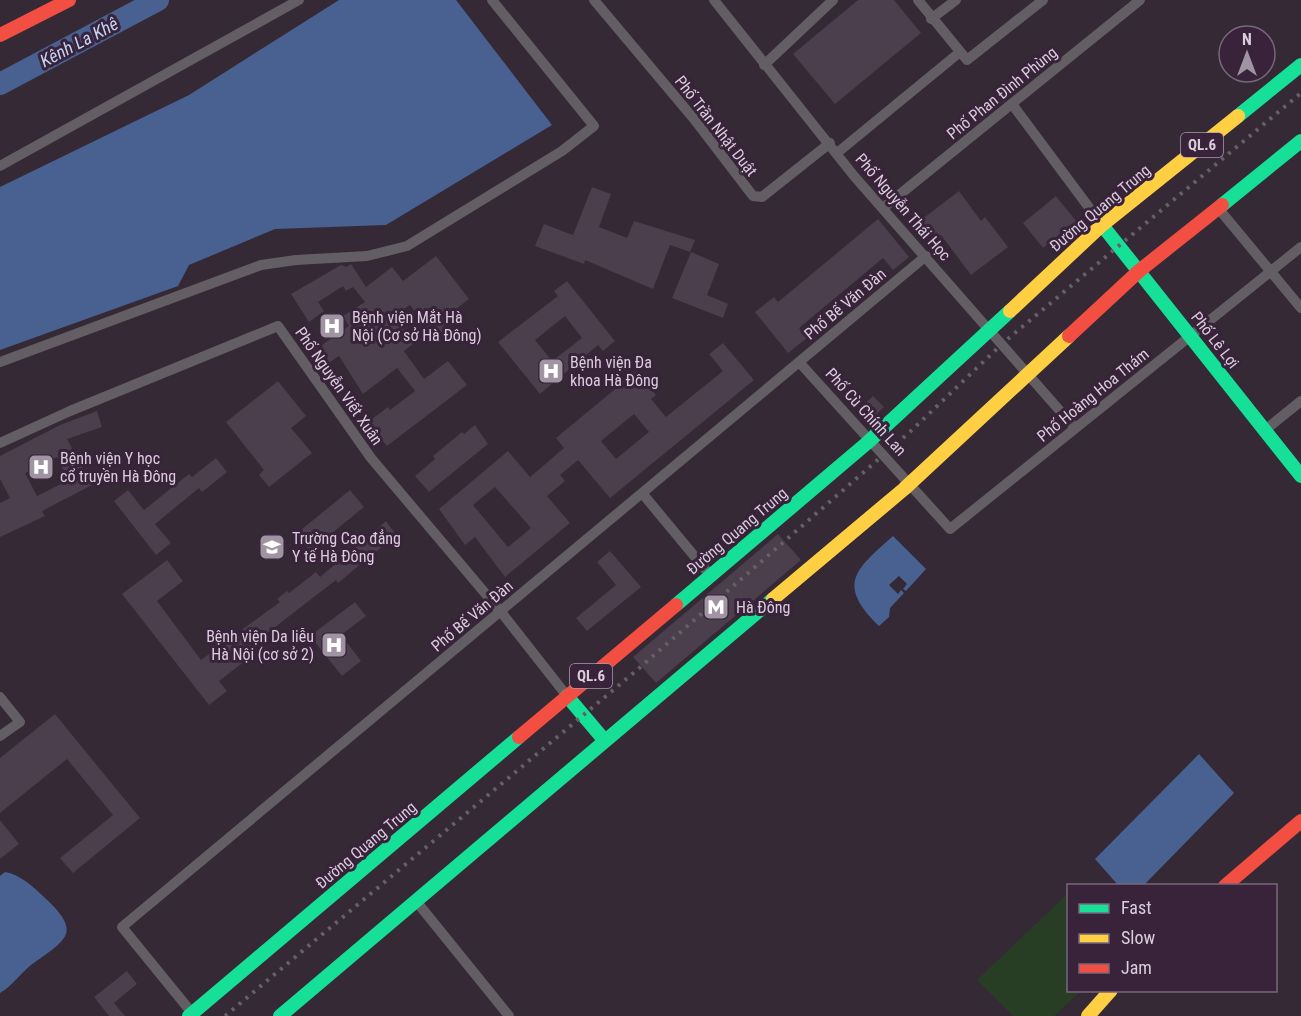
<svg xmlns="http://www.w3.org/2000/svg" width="1301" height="1016" viewBox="0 0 1301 1016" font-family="'Roboto Condensed',sans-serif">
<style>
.green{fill:#273e25}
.water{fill:#496191}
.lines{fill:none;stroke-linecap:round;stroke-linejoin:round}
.river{stroke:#496191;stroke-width:22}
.building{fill:#4b3e4d;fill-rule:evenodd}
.street{stroke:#635e63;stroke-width:10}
.fast{stroke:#16e098;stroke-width:14}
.slow{stroke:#ffcf43;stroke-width:14}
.jam{stroke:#f24e42;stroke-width:14}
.rail{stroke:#666066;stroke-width:4;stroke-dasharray:3 6;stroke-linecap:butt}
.labels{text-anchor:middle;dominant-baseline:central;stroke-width:6;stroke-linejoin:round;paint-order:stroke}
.shield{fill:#38233b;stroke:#a99aac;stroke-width:1.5}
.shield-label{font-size:15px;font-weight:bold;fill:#dacddc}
.street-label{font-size:16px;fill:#dacddc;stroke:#38233b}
.poi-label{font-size:16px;fill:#dacddc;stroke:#38233b;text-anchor:start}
.water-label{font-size:18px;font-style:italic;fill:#c3d4f3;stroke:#38233b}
</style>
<rect width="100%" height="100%" fill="#342935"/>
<path class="green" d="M1068,893V990L1081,991L1054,1016H1013L977,980Z"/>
<path class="water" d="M339,0H456L552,125L386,225L275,229L189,265L178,286L0,350V187L189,95Z
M893,536L926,569L906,591L903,589L907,584L899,576L889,585L898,594L901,590L904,593L890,608L889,617L879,626C836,584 855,570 893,536Z
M1199,754L1234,793L1144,885H1118L1095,859Z
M5,872C19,874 34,887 44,897C83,933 67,939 31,965C20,974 12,986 0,993V876Z"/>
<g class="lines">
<path class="river" d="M0,84L158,0"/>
</g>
<path class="building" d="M858,0H894L921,33L835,104L793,54Z
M592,187L611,194L599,227L627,238L634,221L695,240L690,252L670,245L653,289L585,260L584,264L535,246L544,224L573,235Z
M959,191L981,221L985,217L1008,247L971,275L941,235L936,240L921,220Z
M1056,196L1076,221L1043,248L1023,223Z
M878,219L909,257L893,270L883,258L799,328L807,338L788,353L755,312L774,297L778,302Z
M691,252L719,264L707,295L728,304L723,318L672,298Z
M436,256L469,299L443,319L449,327L433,340L425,330L428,328L410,305L394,316L414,343L404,351L424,379L448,361L467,385L387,446L368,422L388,407L390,410L415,391L397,368L363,394L339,356L324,366L313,351L349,326L343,316L365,302L353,287L346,291L343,286L318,302L324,311L309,322L291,294L341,265L346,267L351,264L366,287L392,267L403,281Z
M567,281L615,341L603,351L598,345L540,394L498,342L558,296L554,291ZM565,316L582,338L552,361L535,340Z
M723,343L754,380L610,498L578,460L560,475L565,481L547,496L570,523L505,577L475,537L465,545L439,509L508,451L530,477L564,448L556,438L637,371L656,395L651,399L666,417L723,371L709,354ZM634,414L649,432L616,459L601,441ZM495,487L531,528L508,547L473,505Z
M278,381L306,416L291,428L312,453L269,487L259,475L264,470L226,422Z
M873,396L884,407L869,421L858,410Z
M97,411L102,427L67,439L92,485L42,511L45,516L0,537V503L10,498L0,479V456L60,425ZM57,457L69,480L37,496L25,473Z
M475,425L488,444L429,492L415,476L435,459L433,456L462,432L464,434Z
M216,458L227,472L202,492L199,488L155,524L171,543L156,555L114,501L128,490L144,510L189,474L192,477Z
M350,490L364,507L310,551L296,534Z
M386,521L396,535L338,583L336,580L249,647L254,654L219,681L227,691L209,705L122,594L167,560L183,581L157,601L201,660L280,602L277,599L287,591L289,593L316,572L320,577Z
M778,534L801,560L656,683L633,657Z
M610,551L641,587L587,631L576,618L616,585L597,562Z
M355,602L366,616L341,635L361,661L342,676L310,636Z
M55,714L140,818L73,873L60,858L113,815L67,759L0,813V758Z
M0,820L19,844L0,859Z
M127,971L137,984L114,1003L125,1016H109L94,997Z"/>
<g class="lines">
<path class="street" d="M594,0L694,119L753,196L762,197L830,143
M714,0L854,176L1075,428
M918,0L967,60L1043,0
M931,19L956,0
M764,65L833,0
M1012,104L1102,225
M837,153L960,52
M0,166L299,0
M883,208L1140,0
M1218,208L1301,308
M0,362L261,265L296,260L367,256L407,246L562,151L594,126L492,0
M799,362L950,529L1301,247
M1265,430L1301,401
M0,443L70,411L278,326L371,458L501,612L567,696
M642,493L710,575
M0,697L20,722L0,736
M416,901L509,1016
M192,1013L122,927L926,256"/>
<path class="fast" d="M1238,116L1301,65
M1222,205L1301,141
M1102,225L1301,476
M676,605L867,443L1010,311
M567,696L605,741
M189,1016L519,737
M280,1016L773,599"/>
<path class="slow" d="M1010,311L1102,225L1238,116
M773,599L904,489L1069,336
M1088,1016L1111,990"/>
<path class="jam" d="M0,35L69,0
M1069,336L1139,271L1222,205
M519,737L676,605
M1225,886L1301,821"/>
<path class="rail" d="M225,1016L637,670L912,430L1003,343L1301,93"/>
</g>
<defs>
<g id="hospital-square" transform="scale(1.35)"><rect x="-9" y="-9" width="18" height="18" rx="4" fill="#a094a2" stroke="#38233b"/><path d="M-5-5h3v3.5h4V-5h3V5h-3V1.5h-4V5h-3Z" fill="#fff"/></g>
<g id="university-square" transform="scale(1.35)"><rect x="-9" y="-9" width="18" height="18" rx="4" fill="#a094a2" stroke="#38233b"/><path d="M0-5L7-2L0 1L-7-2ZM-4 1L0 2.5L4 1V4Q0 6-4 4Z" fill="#fff"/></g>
<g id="metro-square" transform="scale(1.35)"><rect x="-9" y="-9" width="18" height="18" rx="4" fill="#a094a2" stroke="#38233b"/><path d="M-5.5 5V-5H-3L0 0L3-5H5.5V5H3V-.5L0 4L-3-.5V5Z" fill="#fff"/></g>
</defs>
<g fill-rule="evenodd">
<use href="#hospital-square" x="332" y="326"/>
<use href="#hospital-square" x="551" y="371"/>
<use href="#hospital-square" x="41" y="467"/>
<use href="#university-square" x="272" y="547"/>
<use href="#metro-square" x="716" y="607"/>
<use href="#hospital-square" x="334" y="645"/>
</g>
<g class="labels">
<g class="shield">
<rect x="1181" y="133" width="42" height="24" rx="4.5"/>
<rect x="570" y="664" width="42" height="24" rx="4.5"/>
</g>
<g class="shield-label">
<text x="1202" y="145">QL.6</text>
<text x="591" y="676">QL.6</text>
</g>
<g class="street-label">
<text transform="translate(1002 93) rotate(-39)">Phố Phan Đình Phùng</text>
<text transform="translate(716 126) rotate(52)">Phố Trần Nhật Duật</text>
<text transform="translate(903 207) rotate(49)">Phố Nguyễn Thái Học</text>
<text transform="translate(1100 208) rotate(-40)">Đường Quang Trung</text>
<text transform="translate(845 304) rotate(-40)">Phố Bế Văn Đàn</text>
<text transform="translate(1215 340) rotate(52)">Phố Lê Lợi</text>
<text transform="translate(339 386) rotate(55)">Phố Nguyễn Viết Xuân</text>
<text transform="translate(1093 395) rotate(-39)">Phố Hoàng Hoa Thám</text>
<text transform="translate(866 412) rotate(48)">Phố Cù Chính Lan</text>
<text transform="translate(737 531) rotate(-40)">Đường Quang Trung</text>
<text transform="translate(472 616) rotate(-40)">Phố Bế Văn Đàn</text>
<text transform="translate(366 845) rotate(-40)">Đường Quang Trung</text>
</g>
<g class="poi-label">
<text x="352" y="317">Bệnh viện Mắt Hà<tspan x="352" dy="18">Nội (Cơ sở Hà Đông)</tspan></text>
<text x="570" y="362">Bệnh viện Đa<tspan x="570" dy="18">khoa Hà Đông</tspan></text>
<text x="60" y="458">Bệnh viện Y học<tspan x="60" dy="18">cổ truyền Hà Đông</tspan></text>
<text x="292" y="538">Trường Cao đẳng<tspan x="292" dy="18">Y tế Hà Đông</tspan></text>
<text x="736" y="607">Hà Đông</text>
<text x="314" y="636" text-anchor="end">Bệnh viện Da liễu<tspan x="314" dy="18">Hà Nội (cơ sở 2)</tspan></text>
</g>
<g class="water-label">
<text transform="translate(79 42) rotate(-28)">Kênh La Khê</text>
</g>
</g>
<rect x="1067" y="884" width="210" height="108" fill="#38233b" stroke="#79677b" stroke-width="1.5"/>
<rect x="1079" y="904" width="30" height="9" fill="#16e098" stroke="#79677b" stroke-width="1.5"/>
<text x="1121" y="914" font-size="18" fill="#dacddc">Fast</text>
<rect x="1079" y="934" width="30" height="9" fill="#ffcf43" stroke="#79677b" stroke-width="1.5"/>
<text x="1121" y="944" font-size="18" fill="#dacddc">Slow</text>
<rect x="1079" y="964" width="30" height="9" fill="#f24e42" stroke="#79677b" stroke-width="1.5"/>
<text x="1121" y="974" font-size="18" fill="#dacddc">Jam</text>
<g transform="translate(1247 54)"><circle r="28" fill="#38233b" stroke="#79677b" stroke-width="1.5"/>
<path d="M0-4.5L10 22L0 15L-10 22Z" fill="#a094a2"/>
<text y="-9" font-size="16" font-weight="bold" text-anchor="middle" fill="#dacddc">N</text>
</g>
</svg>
